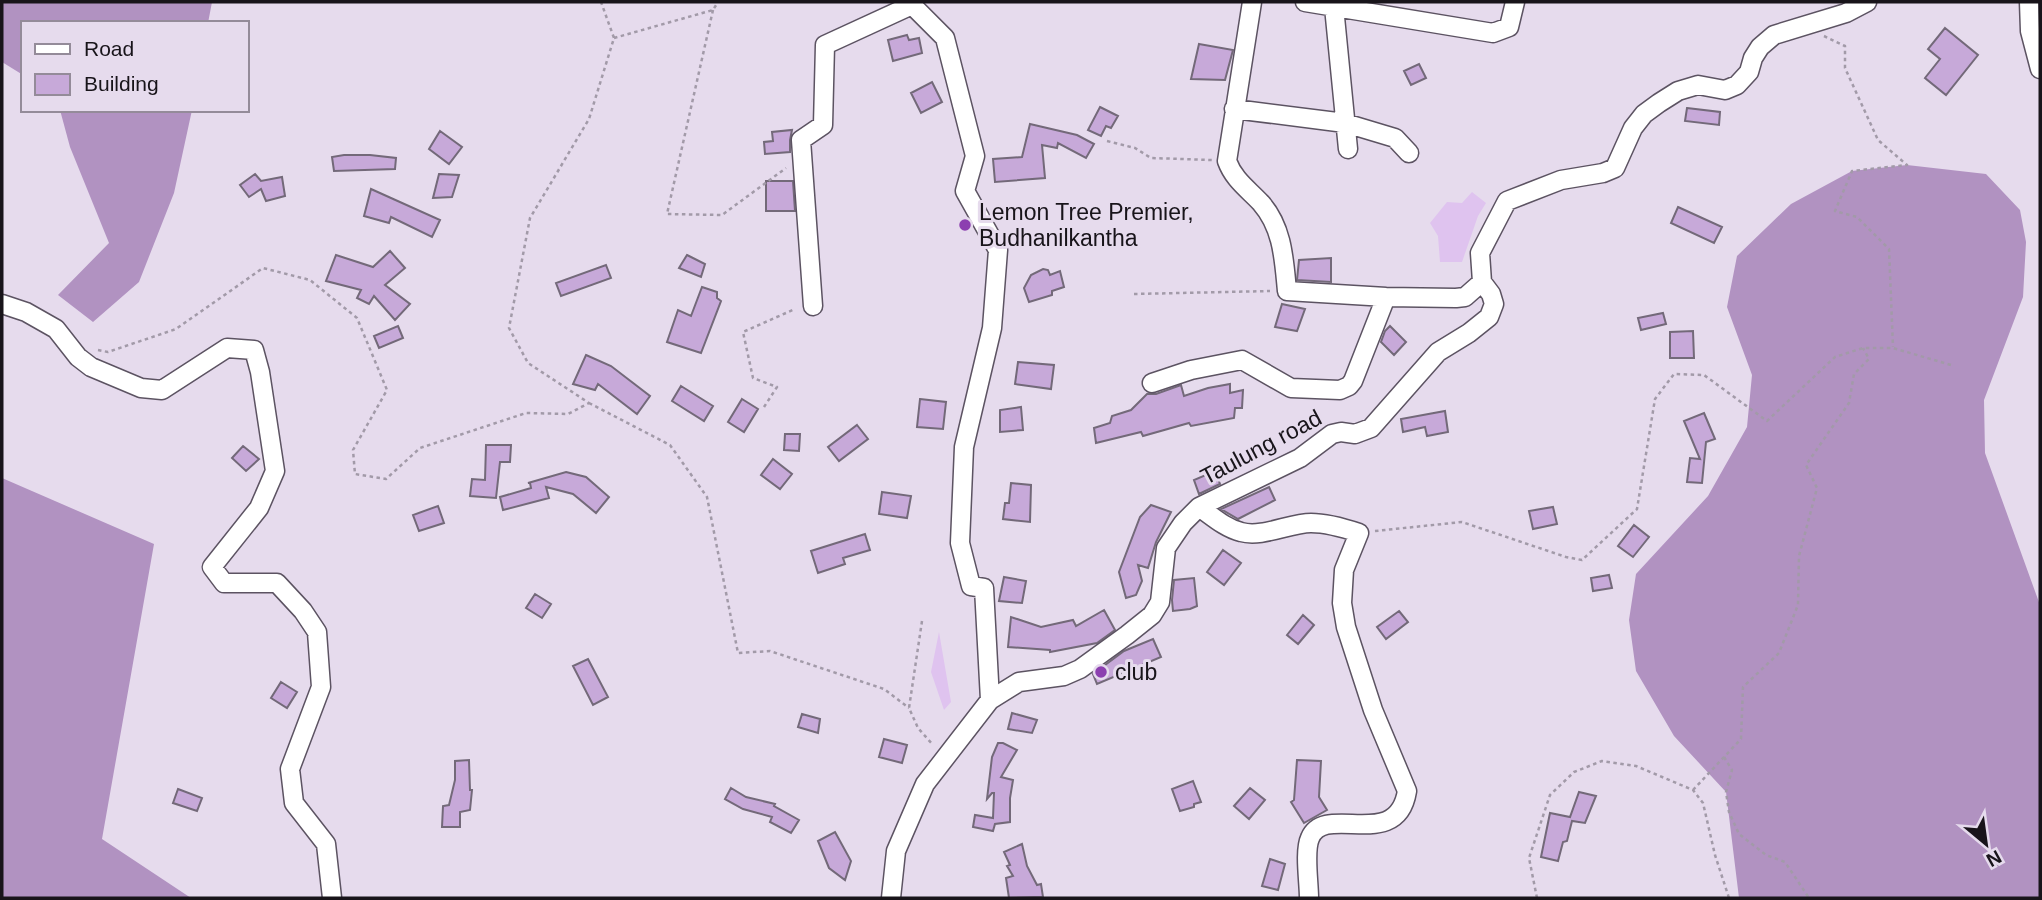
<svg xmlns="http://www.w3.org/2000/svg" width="2042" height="900" viewBox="0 0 2042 900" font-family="Helvetica,sans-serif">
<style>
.green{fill:#dfc3ef}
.forest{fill:#b192c1}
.building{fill:#c7a9d9;stroke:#736979;stroke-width:2}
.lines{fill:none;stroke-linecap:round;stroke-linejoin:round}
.street-casing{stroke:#5c5362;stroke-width:21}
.path{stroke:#a29aa8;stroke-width:2.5;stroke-dasharray:3.5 3.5;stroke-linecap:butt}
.street{stroke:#fff;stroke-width:18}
.poi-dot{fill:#8c3fb0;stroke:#e6dbed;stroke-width:2.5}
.labels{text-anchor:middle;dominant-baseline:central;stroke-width:6;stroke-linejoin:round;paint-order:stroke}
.poi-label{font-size:23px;fill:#18141a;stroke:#e6dbed;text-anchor:start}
.street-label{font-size:23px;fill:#18141a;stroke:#e6dbed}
</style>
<rect width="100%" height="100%" fill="#e6dbed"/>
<path class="green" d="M1472,192L1486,203L1478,216L1462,262H1440L1438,236L1430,223L1447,202L1462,203Z
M939,632L951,702L944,710L931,672Z"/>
<path class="forest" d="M2,2H212L208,23H23V75L2,62Z
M60,110H192L174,193L139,282L93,322L58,295L109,243L70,147Z
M1907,165L1986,174L2020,210L2026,242L2023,297L1984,400L1985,453L2040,605V898H1739L1726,792L1674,736L1636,671L1629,620L1636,574L1708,496L1747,427L1752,375L1727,307L1737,256L1791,204L1852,171Z
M2,478L154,544L102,839L191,898H2Z"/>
<path class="building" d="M1945,28L1978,55L1946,95L1925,78L1940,59L1928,49Z
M907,35L909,40L919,38L922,53L893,61L888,40Z
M1199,44L1233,50L1225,80L1191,79Z
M1419,64L1426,78L1411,85L1404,71Z
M932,82L942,102L921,113L911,93Z
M1100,107L1118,116L1111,128L1106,126L1101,136L1088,130Z
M1687,108L1720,112L1719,125L1685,121Z
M1030,124L1077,135L1094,144L1086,158L1058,143L1057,148L1042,145L1045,178L995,182L993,159L1022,157Z
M792,130L790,140V152L765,154L764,142L773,141L772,132Z
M440,131L462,147L449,164L429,149Z
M344,155H370L396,158L395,169L334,171L332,157Z
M255,174L261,181L282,177L285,196L266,201L261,189L249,197L240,185Z
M439,174L459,175L452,197L433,198Z
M766,181H793L795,211H766Z
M371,189L440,220L432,237L391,217L389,223L364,216Z
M1678,207L1722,227L1714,243L1671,223Z
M390,251L405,268L385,285L410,304L395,320L374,296L369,304L357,298L361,290L326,281L336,255L373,267Z
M687,255L705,264L701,277L679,268Z
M1331,258V282L1297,280L1299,260Z
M606,265L611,278L561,296L556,283Z
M1043,269L1048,270L1050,275L1060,271L1064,287L1052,291V295L1029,302L1024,288L1031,275Z
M702,287L717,292V298L721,301L701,353L667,342L678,310L691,316Z
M1282,304L1305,309L1297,331L1275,327Z
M1663,313L1666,324L1641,330L1638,318Z
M398,326L403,338L379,348L374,336Z
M1390,326L1406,342L1394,355L1381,342L1385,331Z
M1693,331L1694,358H1670V332Z
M586,355L611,366L650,396L637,414L598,384L595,390L573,384Z
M1018,362L1054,365L1051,389L1015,384Z
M1230,384V393L1243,390L1242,408H1235L1234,418L1191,426L1189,423L1143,436L1141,432L1096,443L1094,428L1110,423L1112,416L1131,410L1147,394H1156L1181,385L1184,396L1208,388Z
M681,386L713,406L704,421L672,401Z
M742,399L758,409L744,432L728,422Z
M920,399L946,402L943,429L917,427Z
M1021,407L1023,430L1000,432V410Z
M1445,411L1448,432L1427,436L1425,427L1403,432L1401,419Z
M1704,413L1715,439L1706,442L1702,483L1687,482L1690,458L1700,459L1684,421Z
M857,425L868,439L839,461L828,447Z
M785,434H800L799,451L784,450Z
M486,445H511L510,462H500L496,498L470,496L472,479L485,480Z
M243,446L259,459L246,471L232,458Z
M773,459L792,474L780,489L761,475Z
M1215,471L1220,484L1199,494L1194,480Z
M566,472L586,477L609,497L596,513L573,494L546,487L549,498L503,510L500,497L531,488L530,483H528Z
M1011,483L1031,485L1030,522L1003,519L1005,503H1009Z
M1269,487L1275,500L1238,519L1221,509Z
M882,492L911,496L907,518L879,514Z
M1151,505L1171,512L1156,542L1148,568L1138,565L1142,581L1136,595L1126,598L1119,572L1140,517Z
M438,506L444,523L419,531L413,515Z
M1553,507L1557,524L1533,529L1529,511Z
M1634,525L1649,537L1633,557L1618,546Z
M865,534L870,550L843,558L845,564L818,573L811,551Z
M1223,550L1241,563L1224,585L1207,572Z
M1609,575L1612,588L1593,591L1591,578Z
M1004,577L1026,581L1022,603L999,601Z
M1194,578L1197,606L1190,609L1173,611L1172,600L1174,580Z
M535,594L551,604L542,618L526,608Z
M1104,610L1115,630L1097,643L1050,652V650L1008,647L1011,617L1041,627L1073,620L1076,626Z
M1399,611L1408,622L1386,639L1377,627Z
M1303,615L1314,625L1298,644L1287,635Z
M1153,639L1161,657L1097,684L1093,674L1124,651Z
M588,659L608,697L593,705L573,666Z
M281,682L297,692L287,708L271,698Z
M1012,713L1037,720L1032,733L1008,729Z
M802,714L820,719L818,733L798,727Z
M884,739L907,745L902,763L879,757Z
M998,743H1003L1017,750L1001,777L1013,780L1010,798V822L995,824L993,831L973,827L975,815L993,818L994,793H992L987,799L992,757Z
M469,760L470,790H472L470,810L460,812V827H442L443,806L449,805L455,780V761Z
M1297,760L1321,761L1319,797L1327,810L1304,823L1291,802L1294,800Z
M1193,781L1201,802L1194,804V807L1180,811L1172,789Z
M731,788L746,797L775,804L774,806L799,820L791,833L770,822L772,817L743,809L725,799Z
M1250,788L1265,800L1249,819L1234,806Z
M178,789L202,798L197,811L173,803Z
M1579,792L1596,796L1585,823L1572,821L1567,841L1563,842L1558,861L1541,857L1550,813L1570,817Z
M835,832L851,861L845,880L829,868L818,841Z
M1022,844L1027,866L1037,885L1041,884L1043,897L1009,898L1006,878L1013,876L1007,866L1010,865L1004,852Z
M1270,859L1285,864L1278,890L1262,886Z"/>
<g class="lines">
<g class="street-casing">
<path id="street" d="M1252,2L1227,161C1234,180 1248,189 1261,203C1283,228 1284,260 1287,291L1386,297L1456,298L1465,297L1482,282
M1305,2L1493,33L1509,27L1515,2
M2029,2L2030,31L2040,69
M912,5L945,38L975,156L965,191L998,250L992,328L964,447L960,543L971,586L984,588L990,700
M1334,7L1348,149
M1234,109L1345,123L1395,138L1409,153
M2,304L26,312L56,329L78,357L91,367L141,388L162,390L227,348L254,350L260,372L275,471L259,508L212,567L224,583H277L303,611L317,632L321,687L290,769L294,803L326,844L332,898
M813,306L801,140L823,125L825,45L912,5L910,2
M1152,383L1191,370L1242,360L1291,388L1340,390L1349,386L1353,381L1386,297
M1199,507C1212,516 1225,528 1241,532C1262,538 1290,523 1311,523C1328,523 1344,528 1359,533L1344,570L1342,603L1346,627L1373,710L1407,791C1397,853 1325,802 1310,838C1304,851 1309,882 1309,898
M891,898L896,851L925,784L990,700L1019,682L1064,676L1080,669L1127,635L1152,615L1160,602L1166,548L1183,523L1199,507L1300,458L1332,434L1341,432L1355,434L1371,428L1438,352L1469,333L1489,317L1494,304L1491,294L1482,282L1480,253L1507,201L1561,180L1603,173L1615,168L1633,128L1644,114L1659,103L1678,91L1698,85L1725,90L1737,85L1749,72L1753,58L1760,47L1774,35L1846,13L1867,2"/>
</g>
<path class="path" d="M713,10L667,214L722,215L786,168
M1824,36L1845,46V68L1878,140L1907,165L1852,171L1835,211L1857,217L1889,249L1893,347
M614,38L713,10L718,2
M1107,141L1135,148L1151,158L1212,160
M1134,294L1270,291
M98,350L108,352L176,329L263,268L310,280L357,318L387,390L353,450L355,474L386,479L420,448L526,413L568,414L589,403L528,363L509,328L530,218L589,119L614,38L601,2
M589,403L670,445L707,497L738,653L770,651L884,689L909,708
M764,407L777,387L753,378L743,332L795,309
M1375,531L1462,522L1566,557L1582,560L1637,509L1655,399L1674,374L1704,375L1767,421L1835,357L1863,348H1893L1951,365
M922,621L909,708L918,728L933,745
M1724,757L1732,770L1726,792L1729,812L1739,834L1766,855L1785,862L1809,898
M1693,790L1741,739L1743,687L1779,653L1798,605L1799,556L1817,488L1806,465L1849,403L1854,374L1869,359L1863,348
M1537,898L1529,858L1550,795L1574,772L1602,761L1636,766L1693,790L1703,803L1715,855L1729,898"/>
<use href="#street" class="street"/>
</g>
<g class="poi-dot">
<circle cx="965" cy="225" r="7"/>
<circle cx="1101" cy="672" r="7"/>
</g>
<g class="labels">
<g class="poi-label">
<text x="979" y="212">Lemon Tree Premier,<tspan x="979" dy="26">Budhanilkantha</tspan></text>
<text x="1115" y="672">club</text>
</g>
<g class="street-label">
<text transform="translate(1261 447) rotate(-28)">Taulung road</text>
</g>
</g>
<rect width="2042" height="900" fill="none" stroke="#18141a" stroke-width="7"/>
<rect x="21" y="21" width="228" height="91" fill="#e6dbed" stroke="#948b99" stroke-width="2"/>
<rect x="35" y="44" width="35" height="10" fill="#ffffff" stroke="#948b99" stroke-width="2"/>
<text x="84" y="56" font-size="21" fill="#18141a">Road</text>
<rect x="35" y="74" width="35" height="21" fill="#c7a9d9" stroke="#948b99" stroke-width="2"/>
<text x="84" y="91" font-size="21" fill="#18141a">Building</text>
<g transform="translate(1986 844) rotate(151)" stroke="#e6dbed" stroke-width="5" paint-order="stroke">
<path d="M0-5L12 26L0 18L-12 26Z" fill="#18141a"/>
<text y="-10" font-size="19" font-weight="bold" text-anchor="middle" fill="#18141a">N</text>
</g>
</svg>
